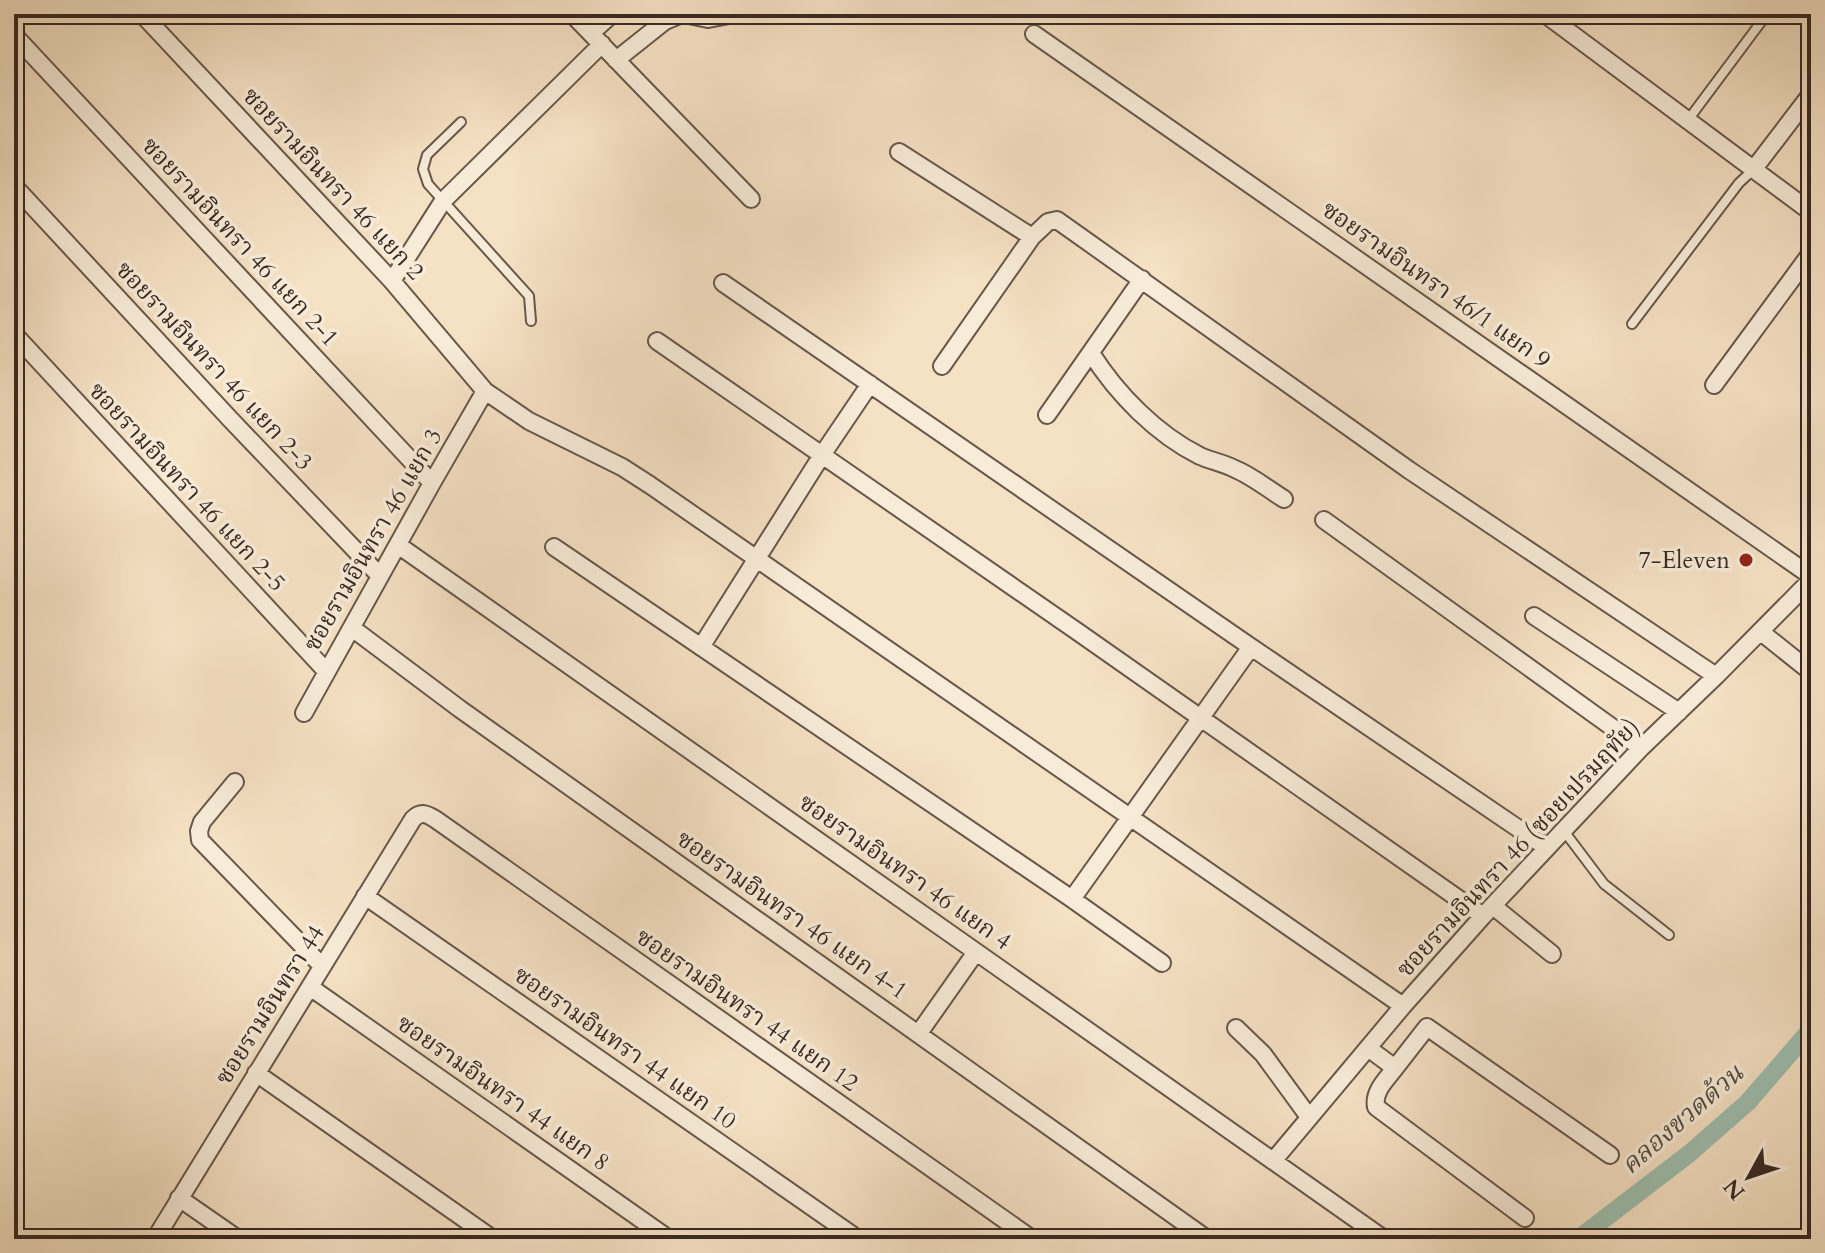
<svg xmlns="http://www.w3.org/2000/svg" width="1825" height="1253" viewBox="0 0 1825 1253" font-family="Cardo,'Noto Serif Thai',serif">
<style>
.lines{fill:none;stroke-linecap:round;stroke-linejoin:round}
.canal{stroke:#9dbeae;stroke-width:18}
.service-casing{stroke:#68574b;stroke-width:12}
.minor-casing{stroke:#68574b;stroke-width:20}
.service{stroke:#f8ecd9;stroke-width:8}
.minor{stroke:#f8ecd9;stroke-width:16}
.poi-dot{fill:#8f2418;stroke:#f8ecd9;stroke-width:3}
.labels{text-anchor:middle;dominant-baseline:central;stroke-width:7;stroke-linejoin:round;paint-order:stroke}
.street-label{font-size:24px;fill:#392923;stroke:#f8ecd9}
.poi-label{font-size:24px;fill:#392923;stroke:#f8ecd9;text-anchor:end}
.water-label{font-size:26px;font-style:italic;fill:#524e46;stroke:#f8ecd9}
</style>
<rect width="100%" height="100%" fill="#f5e1c4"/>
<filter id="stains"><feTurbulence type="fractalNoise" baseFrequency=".0025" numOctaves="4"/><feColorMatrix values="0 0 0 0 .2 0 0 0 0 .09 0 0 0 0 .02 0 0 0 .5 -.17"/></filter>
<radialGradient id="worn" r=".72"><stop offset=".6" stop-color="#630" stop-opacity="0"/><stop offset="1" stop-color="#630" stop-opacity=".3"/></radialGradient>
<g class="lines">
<path class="canal" d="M1578,1239L1690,1153L1748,1102L1811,1029"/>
<g class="service-casing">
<path id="service" d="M1688,120L1767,14
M461,122L427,155L423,169L428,184L529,296L531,321
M1632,324L1739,183L1753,170
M1564,831L1604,884L1669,935"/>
</g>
<g class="minor-casing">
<path id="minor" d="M142,14L392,281L485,391L529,421L622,467L650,485L1403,1006
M572,14L751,199
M684,14L708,19L729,15L782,14
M1545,14L1811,212
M591,33L612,14
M1034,34L1811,576
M14,35L432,483
M616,60L665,21L682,14
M899,152L1032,237
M1753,170L1811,94
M14,186L230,419L380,576
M392,281L443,201L602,44
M723,283L1251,647L1547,848
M14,334L326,671
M657,341L1078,632L1483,916
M1091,353C1117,394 1156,434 1200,456C1211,461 1224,463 1235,469C1252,476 1268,489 1284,499
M942,366L1032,237L1048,222L1057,220L1409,470L1716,676
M1714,385L1811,253
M1047,415L1142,279
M1324,520L1641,748
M398,545L1384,1239
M554,547L1072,899L1162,963
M1534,616L1679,712
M352,628L460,709L1207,1239
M1761,632L1811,672
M701,647L822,455L870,384
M304,713L432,483L485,391
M235,782L202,822L199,831L200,840L322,966
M365,896L858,1239
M1072,899L1251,647
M1493,906L1552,954
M310,987L669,1239
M1236,1028L1263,1054L1309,1117
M919,1033L976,952
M1368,1048L1395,1068C1387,1079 1373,1091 1376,1107L1525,1218
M1395,1068L1427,1027L1610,1155
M256,1073L493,1239
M1273,1161L1403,1006L1483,916L1641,748L1716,676L1811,580
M179,1198L238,1239
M155,1239L413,819C421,811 427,814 435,819L1032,1239"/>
</g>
<use href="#service" class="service"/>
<use href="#minor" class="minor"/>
</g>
<circle class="poi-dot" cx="1746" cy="560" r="8"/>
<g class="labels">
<g class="street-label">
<text transform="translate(333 184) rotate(47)">ซอยรามอินทรา 46 แยก 2</text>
<text transform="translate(240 242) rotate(47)">ซอยรามอินทรา 46 แยก 2-1</text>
<text transform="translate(1436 285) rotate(35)">ซอยรามอินทรา 46/1 แยก 9</text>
<text transform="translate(214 366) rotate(47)">ซอยรามอินทรา 46 แยก 2-3</text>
<text transform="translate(187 487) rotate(47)">ซอยรามอินทรา 46 แยก 2-5</text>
<text transform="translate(373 540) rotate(-60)">ซอยรามอินทรา 46 แยก 3</text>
<text transform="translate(1518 848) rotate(-47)">ซอยรามอินทรา 46 (ซอยเปรมฤทัย)</text>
<text transform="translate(905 872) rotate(35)">ซอยรามอินทรา 46 แยก 4</text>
<text transform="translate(792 915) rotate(35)">ซอยรามอินทรา 46 แยก 4-1</text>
<text transform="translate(270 1005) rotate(-58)">ซอยรามอินทรา 44</text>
<text transform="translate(747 1010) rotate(35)">ซอยรามอินทรา 44 แยก 12</text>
<text transform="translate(625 1048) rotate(35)">ซอยรามอินทรา 44 แยก 10</text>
<text transform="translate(503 1093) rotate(35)">ซอยรามอินทรา 44 แยก 8</text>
</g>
<g class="poi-label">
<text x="1730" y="560">7-Eleven</text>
</g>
<g class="water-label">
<text transform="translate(1682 1119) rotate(-41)">คลองขวดด้วน</text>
</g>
</g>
<rect width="1825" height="1253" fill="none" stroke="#f5e1c4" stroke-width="48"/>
<rect x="16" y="16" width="1793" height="1221" fill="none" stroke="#392923" stroke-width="4"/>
<rect x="24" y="24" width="1777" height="1205" fill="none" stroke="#392923" stroke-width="2"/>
<g transform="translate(1749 1177) rotate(230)" stroke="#f8ecd9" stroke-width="6" paint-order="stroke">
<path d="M0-6L14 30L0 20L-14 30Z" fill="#392923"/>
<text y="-12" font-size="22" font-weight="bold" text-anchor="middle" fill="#392923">N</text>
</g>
<rect width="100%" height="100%" filter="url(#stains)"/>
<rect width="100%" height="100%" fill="url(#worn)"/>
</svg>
